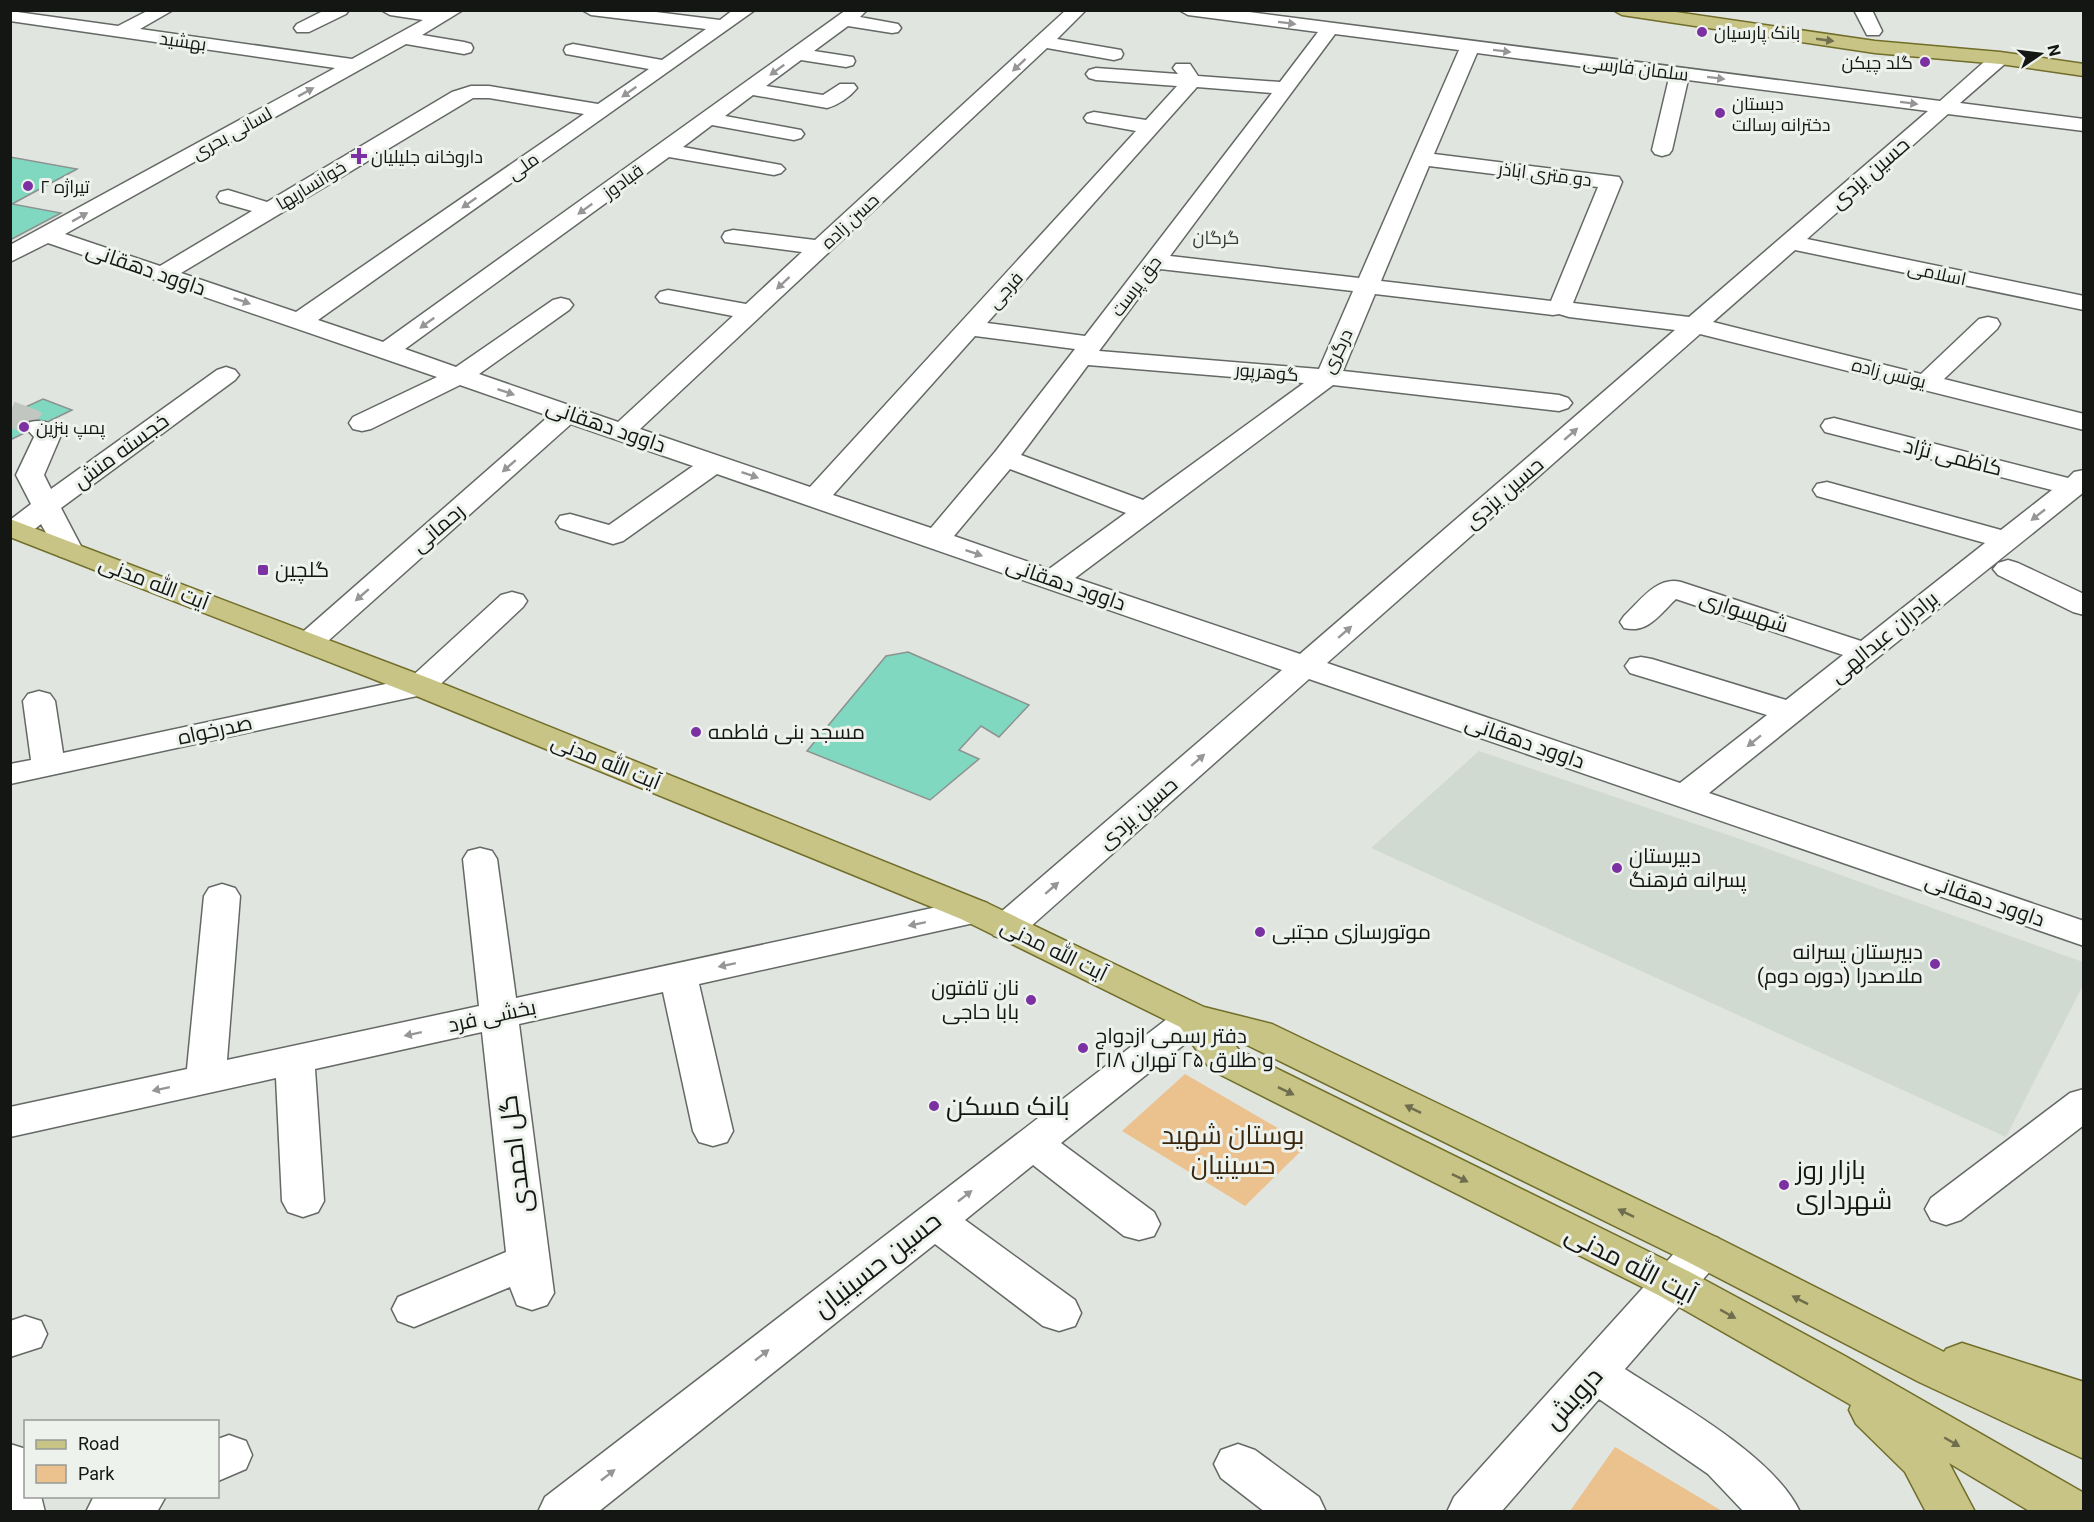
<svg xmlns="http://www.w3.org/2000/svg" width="2094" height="1522" viewBox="0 0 2094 1522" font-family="Roboto,Cairo,sans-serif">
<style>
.built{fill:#d1dad0}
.green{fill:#ebc18e}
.building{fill:#81d8c0;stroke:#8c9290;stroke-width:1.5}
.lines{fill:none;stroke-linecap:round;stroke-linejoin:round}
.minor-tunnel{stroke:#c2c6c1;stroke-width:26;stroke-dasharray:26 13;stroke-linecap:butt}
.minor-casing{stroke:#656965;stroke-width:3}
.major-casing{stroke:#716e2a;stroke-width:3}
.minor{fill:#fff;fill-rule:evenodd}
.major{fill:#c8c486;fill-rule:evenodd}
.oneway{fill:#959695}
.oneway2{fill:#6e6d4d}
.poi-dot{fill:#7c31a3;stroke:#eef2ed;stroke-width:2}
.labels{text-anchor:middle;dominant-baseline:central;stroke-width:6;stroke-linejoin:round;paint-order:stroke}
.far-poi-label{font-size:18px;fill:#141614;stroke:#eef2ed;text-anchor:start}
.far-street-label{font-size:18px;fill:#141614;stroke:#eef2ed}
.far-neighbourhood-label{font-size:18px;fill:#393c38;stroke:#eef2ed}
.street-label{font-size:21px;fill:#141614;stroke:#eef2ed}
.poi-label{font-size:21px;fill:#141614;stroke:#eef2ed;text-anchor:start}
.near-poi-label{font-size:26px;fill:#141614;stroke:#eef2ed;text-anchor:start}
.near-park-label{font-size:26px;fill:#3a260c;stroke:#eef2ed}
.near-street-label{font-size:26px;fill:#141614;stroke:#eef2ed}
</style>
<rect width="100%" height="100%" fill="#e1e5e0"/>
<path class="built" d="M1479,751L1746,841L2083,962V985L2006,1137L1371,848Z"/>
<path class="green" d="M1185,1074L1307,1145L1245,1206L1122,1131Z
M1615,1447L1722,1511H1570Z"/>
<path class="building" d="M10,157L77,169L12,204L61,213L10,240Z
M43,399L72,410L10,440V414Z
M908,652L1029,705L999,737L981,726L959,750L979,759L930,800L807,751L886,656Z"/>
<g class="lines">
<path class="minor-tunnel" d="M10,414L32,422L39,428"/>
<g class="minor-casing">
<path id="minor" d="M149,10H173L140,29L352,59L423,20L390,15L381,10H463L422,35L464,42L471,44L473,48L471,52L464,54L406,44L65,234L160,266L252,211L220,202L217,197L220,192L228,190L267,202L452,92L471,86H489L598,104L649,69L566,54L564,50L566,46L573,44L662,60L706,29L591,15L582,10H640L720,20L733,10H755L318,320L383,342L846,10H867L860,17L898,24L901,28L898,32L892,33L848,26L814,51L853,57L855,61L853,65L846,67L801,60L766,86L823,95L840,84H854L857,88C850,97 838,105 827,108L753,95L725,116L801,130L804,134L801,138L794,140L712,125L683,147L781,165L785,169L781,173L774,175L669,157L405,349L456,367L553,300L561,298L569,300L573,305L569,310L479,374L618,422L733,316L660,302L656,297L660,292L668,290L746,304L802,252L725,242L722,237L725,232L733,230L815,240L1066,10H1086L1057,39L1121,50L1123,54L1121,58L1114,60L1047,48L640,429L810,487L1136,131L1087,122L1084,118L1087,114L1094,112L1146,120L1177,86L1096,80L1089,78L1086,74L1089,70L1096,68L1178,74L1173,68L1176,64H1190L1198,76L1280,82L1318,32L1188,15L1179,10H1234L1940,101L1993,54H2007L2009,58L2007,62L1960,103L2084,119V131L1948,114L1807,239L2084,296V310L1795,250L1713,322L1921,374L1979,319L1988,317L1997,319L2000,324L1997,329L1944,379L2084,414V430L1700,334L1327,663L1680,783L1767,715L1630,673L1625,666L1630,659L1641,657L1652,659L1786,700L1843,655L1676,599C1660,614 1648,634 1624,628L1620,622L1624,616C1641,600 1657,576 1681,582L1861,641L1985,543L1817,496L1813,490L1817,484L1827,482L2001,530L2052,490L1825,432L1821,426L1825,420L1834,418L2068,478L2074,472L2084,470V492L1709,793L2084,921V946L1309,679L1020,936L1007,939L994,936L989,927L994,918L1282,670L717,474L623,541L613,544L560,528L556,522L560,516L570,514L609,525L693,466L571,424L319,649L308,652L297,649L293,643L297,637L549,416L460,385L371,429L362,431L353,429L349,423L353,417L437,377L48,243L10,262V245L335,68L10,21V11L118,26ZM1335,34L1459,50L1359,278L1170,256ZM1477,53L1669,78L1652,150L1655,154L1662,156L1669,154L1672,150L1688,80L1928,111L1689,317L1573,303L1622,182L1619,177L1611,176L1434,154ZM1197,87L1272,93L1085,336L987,323ZM473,98H489L584,114L296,312L181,273ZM1429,166L1598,187L1551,301L1381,281ZM1160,269L1353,291L1319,369L1099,351ZM1375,294L1553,315L1559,314L1569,317L1675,330L1300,654L1075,578L1333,385L1559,411L1568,408L1572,403L1568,398L1559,395L1343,371ZM975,336L1075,349L995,452L931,528L833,495ZM1088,365L1304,383L1143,500L1021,455ZM1010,469L1126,513L1049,569L954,536Z
M325,10H349L346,14L309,32H297L294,28L297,24Z
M1854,10H1872L1882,31L1879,35H1867Z
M226,367L235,370L239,375L235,380L61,508L83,550L79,556L69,559L59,556L41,524C31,532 24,539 10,536V520L31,504L16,475L34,437L26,428L30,422C44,419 53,423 61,435L44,475L51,489L217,370Z
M2008,560L2018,563L2084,594V615L2073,612L1998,575L1993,569L1998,563Z
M512,592L523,595L527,601L523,607L431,693L10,784V764L31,760L23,701L28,694L39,691L50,694L55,701L63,753L409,679L501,595Z
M480,848L492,851L497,859L516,998L974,899L987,903L992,911L987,919L974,923L699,984L733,1131L727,1142L713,1146L699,1142L693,1131L663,992L519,1024L554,1293L547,1305L532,1310L517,1305L510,1287L414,1327L398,1321L392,1309L398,1297L506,1252L482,1032L315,1069L324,1201L318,1212L303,1217L288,1212L282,1201L276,1078L10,1137V1107L187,1069L204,896L209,888L222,884L235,888L240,896L227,1060L479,1006L463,859L468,851Z
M1193,1005L1206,1009L1212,1018L1206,1027L1061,1143L1154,1212L1160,1224L1154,1236L1139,1240L1124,1236L1033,1165L965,1220L1075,1300L1081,1313L1075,1326L1059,1331L1043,1326L935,1244L598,1512H538L545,1497L1180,1009Z
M2084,1089V1125L1961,1220L1946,1225L1931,1220L1925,1209L1931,1198L2070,1093Z
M1703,1233L1718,1238L1724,1250L1718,1262L1625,1369C1677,1403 1774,1456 1800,1512H1744L1708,1474L1599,1399L1501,1512H1447L1454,1497L1688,1238Z
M25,1316L41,1321L47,1334L41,1347L10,1357V1321Z
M229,1435L246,1441L252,1455L246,1469L218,1481V1439Z
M10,1444L26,1449V1496H41L45,1512H10Z
M1238,1444L1255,1450L1319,1497L1326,1512H1265L1221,1478L1214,1464L1221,1450Z
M94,1496H166L157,1512H86Z"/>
</g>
<g class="major-casing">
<path id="major" d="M1613,10H1662L1875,41L2000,52L2084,64V76L2000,64L1875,53L1622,15Z
M10,519L431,679L987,903L1204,1007L1272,1024L1718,1238L1944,1352L1946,1349L1962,1343L2084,1382V1459L1919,1382L1688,1262L1247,1045L1232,1041L1239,1050L1690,1272L1845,1356L2084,1493V1512H2031L1949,1463L1975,1512H1926L1905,1472L1856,1424L1849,1410L1851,1405L1660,1296L1211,1070L1180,1027L961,919L409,693L10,537Z"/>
</g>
<use href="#minor" class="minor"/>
<use href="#major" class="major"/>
</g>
<defs><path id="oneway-solid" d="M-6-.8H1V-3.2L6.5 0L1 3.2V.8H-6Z" transform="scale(1.5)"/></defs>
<g class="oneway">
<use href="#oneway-solid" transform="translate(1287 23) rotate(7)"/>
<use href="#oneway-solid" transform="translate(1502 51) rotate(7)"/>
<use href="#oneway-solid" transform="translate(1019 65) rotate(137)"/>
<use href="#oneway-solid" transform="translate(777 70) rotate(144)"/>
<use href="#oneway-solid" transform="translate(1716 78) rotate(7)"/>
<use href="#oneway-solid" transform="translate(306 92) rotate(-29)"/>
<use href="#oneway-solid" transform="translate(629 92) rotate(145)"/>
<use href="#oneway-solid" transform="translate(1909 103) rotate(7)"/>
<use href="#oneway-solid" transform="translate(469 203) rotate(145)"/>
<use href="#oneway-solid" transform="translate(585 209) rotate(144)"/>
<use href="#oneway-solid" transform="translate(80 217) rotate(-29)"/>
<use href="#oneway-solid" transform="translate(783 283) rotate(137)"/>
<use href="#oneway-solid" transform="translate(242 301) rotate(19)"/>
<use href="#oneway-solid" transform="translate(427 323) rotate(144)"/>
<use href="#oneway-solid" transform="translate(506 392) rotate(19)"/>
<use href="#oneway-solid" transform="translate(1571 434) rotate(-41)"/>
<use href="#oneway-solid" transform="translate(509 466) rotate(139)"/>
<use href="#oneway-solid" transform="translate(750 475) rotate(19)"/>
<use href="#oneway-solid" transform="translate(2038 515) rotate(142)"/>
<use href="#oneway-solid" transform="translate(974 553) rotate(19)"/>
<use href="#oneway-solid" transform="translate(362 595) rotate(139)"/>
<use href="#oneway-solid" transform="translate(1345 632) rotate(-41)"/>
<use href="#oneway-solid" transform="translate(1754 741) rotate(141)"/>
<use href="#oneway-solid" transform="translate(1198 760) rotate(-41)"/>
<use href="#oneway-solid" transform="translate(1052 888) rotate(-41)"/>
<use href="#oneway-solid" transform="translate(917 924) rotate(168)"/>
<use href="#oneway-solid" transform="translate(727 965) rotate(168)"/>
<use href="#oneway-solid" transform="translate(413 1034) rotate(168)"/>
<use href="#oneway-solid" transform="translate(161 1089) rotate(168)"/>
<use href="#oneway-solid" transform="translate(965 1196) rotate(-38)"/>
<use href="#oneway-solid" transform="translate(762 1355) rotate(-38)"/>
<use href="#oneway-solid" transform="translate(608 1475) rotate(-38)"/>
</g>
<g class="oneway2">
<use href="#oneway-solid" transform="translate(1825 40) rotate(8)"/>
<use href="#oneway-solid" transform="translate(1286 1091) rotate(26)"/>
<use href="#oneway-solid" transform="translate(1413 1109) rotate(-154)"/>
<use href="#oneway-solid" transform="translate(1460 1178) rotate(26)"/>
<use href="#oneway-solid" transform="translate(1626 1213) rotate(-154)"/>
<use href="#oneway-solid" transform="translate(1800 1300) rotate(-153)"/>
<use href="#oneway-solid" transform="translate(1728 1314) rotate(29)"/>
<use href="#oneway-solid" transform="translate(1952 1442) rotate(30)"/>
</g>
<g class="poi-dot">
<circle cx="1702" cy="32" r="6"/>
<circle cx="1925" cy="62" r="6"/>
<circle cx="1720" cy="113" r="6"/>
<path d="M356 147h6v6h6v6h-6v6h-6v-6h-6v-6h6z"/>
<circle cx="28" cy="186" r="6"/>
<circle cx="24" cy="427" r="6"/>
<rect x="257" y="564" width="12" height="12" rx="3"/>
<circle cx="696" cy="732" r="6"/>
<circle cx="1617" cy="868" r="6"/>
<circle cx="1260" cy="932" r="6"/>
<circle cx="1935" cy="964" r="6"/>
<circle cx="1031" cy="1000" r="6"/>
<circle cx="1083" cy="1048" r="6"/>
<circle cx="934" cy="1106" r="6"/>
<circle cx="1784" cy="1185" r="6"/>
</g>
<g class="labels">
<g class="far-poi-label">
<text x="1714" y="32">بانک پارسیان</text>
<text x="1913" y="62" text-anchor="end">گلد چیکن</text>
<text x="1732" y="103">دبستان<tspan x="1732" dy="21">دخترانه رسالت</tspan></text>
<text x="371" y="156">داروخانه جلیلیان</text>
<text x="40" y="186">تیراژه ۲</text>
<text x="36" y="427">پمپ بنزین</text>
</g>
<g class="far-street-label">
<text transform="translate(183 41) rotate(8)">بهشید</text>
<text transform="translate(1636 68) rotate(7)">سلمان فارسی</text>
<text transform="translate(232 133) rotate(-29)">لسانی بحری</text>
<text transform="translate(523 166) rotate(-35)">ملی</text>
<text transform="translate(1545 174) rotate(7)">دو متری اباذر</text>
<text transform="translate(623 181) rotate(-36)">قبادوز</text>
<text transform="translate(311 185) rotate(-31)">خوانساریها</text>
<text transform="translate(850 221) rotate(-43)">حسن زاده</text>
<text transform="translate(1937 273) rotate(12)">اسلامی</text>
<text transform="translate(1136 286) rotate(-53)">حق پرست</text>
<text transform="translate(1005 290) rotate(-48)">فرجی</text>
<text transform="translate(1337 351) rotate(-64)">درگری</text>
<text transform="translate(1267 372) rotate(5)">گوهرپور</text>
<text transform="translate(1889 373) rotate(14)">یونس زاده</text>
</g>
<g class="far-neighbourhood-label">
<text x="1216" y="237">گرگان</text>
</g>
<g class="street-label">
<text transform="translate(1870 173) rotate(-41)">حسین یزدی</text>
<text transform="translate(146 269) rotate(19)">داوود دهقانی</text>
<text transform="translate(606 426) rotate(19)">داوود دهقانی</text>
<text transform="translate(121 451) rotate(-36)">خجسته منش</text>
<text transform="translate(1953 457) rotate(14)">کاظمی نژاد</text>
<text transform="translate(1504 493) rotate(-41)">حسین یزدی</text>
<text transform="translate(438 528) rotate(-41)">رحمانی</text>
<text transform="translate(154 583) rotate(21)">آیت الله مدنی</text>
<text transform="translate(1066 584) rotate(19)">داوود دهقانی</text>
<text transform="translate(1744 612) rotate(18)">شهسواری</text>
<text transform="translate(1884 637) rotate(-39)">برادران عبدالهی</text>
<text transform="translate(215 730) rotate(-12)">صدرخواه</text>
<text transform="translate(1525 742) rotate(19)">داوود دهقانی</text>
<text transform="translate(606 762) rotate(22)">آیت الله مدنی</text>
<text transform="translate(1138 813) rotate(-41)">حسین یزدی</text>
<text transform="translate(1985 900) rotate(19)">داوود دهقانی</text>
<text transform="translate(1054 950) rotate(26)">آیت الله مدنی</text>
<text transform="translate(492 1016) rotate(-12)">بخشی فرد</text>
</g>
<g class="poi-label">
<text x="275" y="570">گلچین</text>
<text x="708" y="732">مسجد بنی فاطمه</text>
<text x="1629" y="856">دبیرستان<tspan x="1629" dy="24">پسرانه فرهنگ</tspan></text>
<text x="1272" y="932">موتورسازی مجتبی</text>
<text x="1923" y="952" text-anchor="end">دبيرستان پسرانه<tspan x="1923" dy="24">ملاصدرا (دوره دوم)</tspan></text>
<text x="1019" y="988" text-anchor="end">نان تافتون<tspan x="1019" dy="24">بابا حاجی</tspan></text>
<text x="1095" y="1036">دفتر رسمی ازدواج<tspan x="1095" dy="24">۲۱۸ و طلاق ۲۵ تهران</tspan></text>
</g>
<g class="near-poi-label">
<text x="946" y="1106">بانک مسکن</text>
<text x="1796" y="1170">بازار روز<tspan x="1796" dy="30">شهرداری</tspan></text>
</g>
<g class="near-park-label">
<text x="1233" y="1135">بوستان شهید<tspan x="1233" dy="30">حسینیان</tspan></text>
</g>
<g class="near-street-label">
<text transform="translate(515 1154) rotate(-97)">گل احمدی</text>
<text transform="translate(877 1264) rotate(-38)">حسین حسینیان</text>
<text transform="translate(1631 1264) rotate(27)">آیت الله مدنی</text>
<text transform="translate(1573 1398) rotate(-48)">درویش</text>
</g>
</g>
<rect width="2094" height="1522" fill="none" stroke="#141614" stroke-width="24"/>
<rect x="24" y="1420" width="195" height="78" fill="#eef2ed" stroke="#979a96" stroke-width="1.5"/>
<rect x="36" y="1440" width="30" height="9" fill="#c8c486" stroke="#979a96" stroke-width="1.5"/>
<text x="78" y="1450" font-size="18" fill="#141614">Road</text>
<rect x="36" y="1465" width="30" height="18" fill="#ebc18e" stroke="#979a96" stroke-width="1.5"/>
<text x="78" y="1480" font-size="18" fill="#141614">Park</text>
<g transform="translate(2040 54) rotate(76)" stroke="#eef2ed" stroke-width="4.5" paint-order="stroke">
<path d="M0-4.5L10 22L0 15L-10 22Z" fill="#141614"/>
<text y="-9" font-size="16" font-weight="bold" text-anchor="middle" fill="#141614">N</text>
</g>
</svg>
